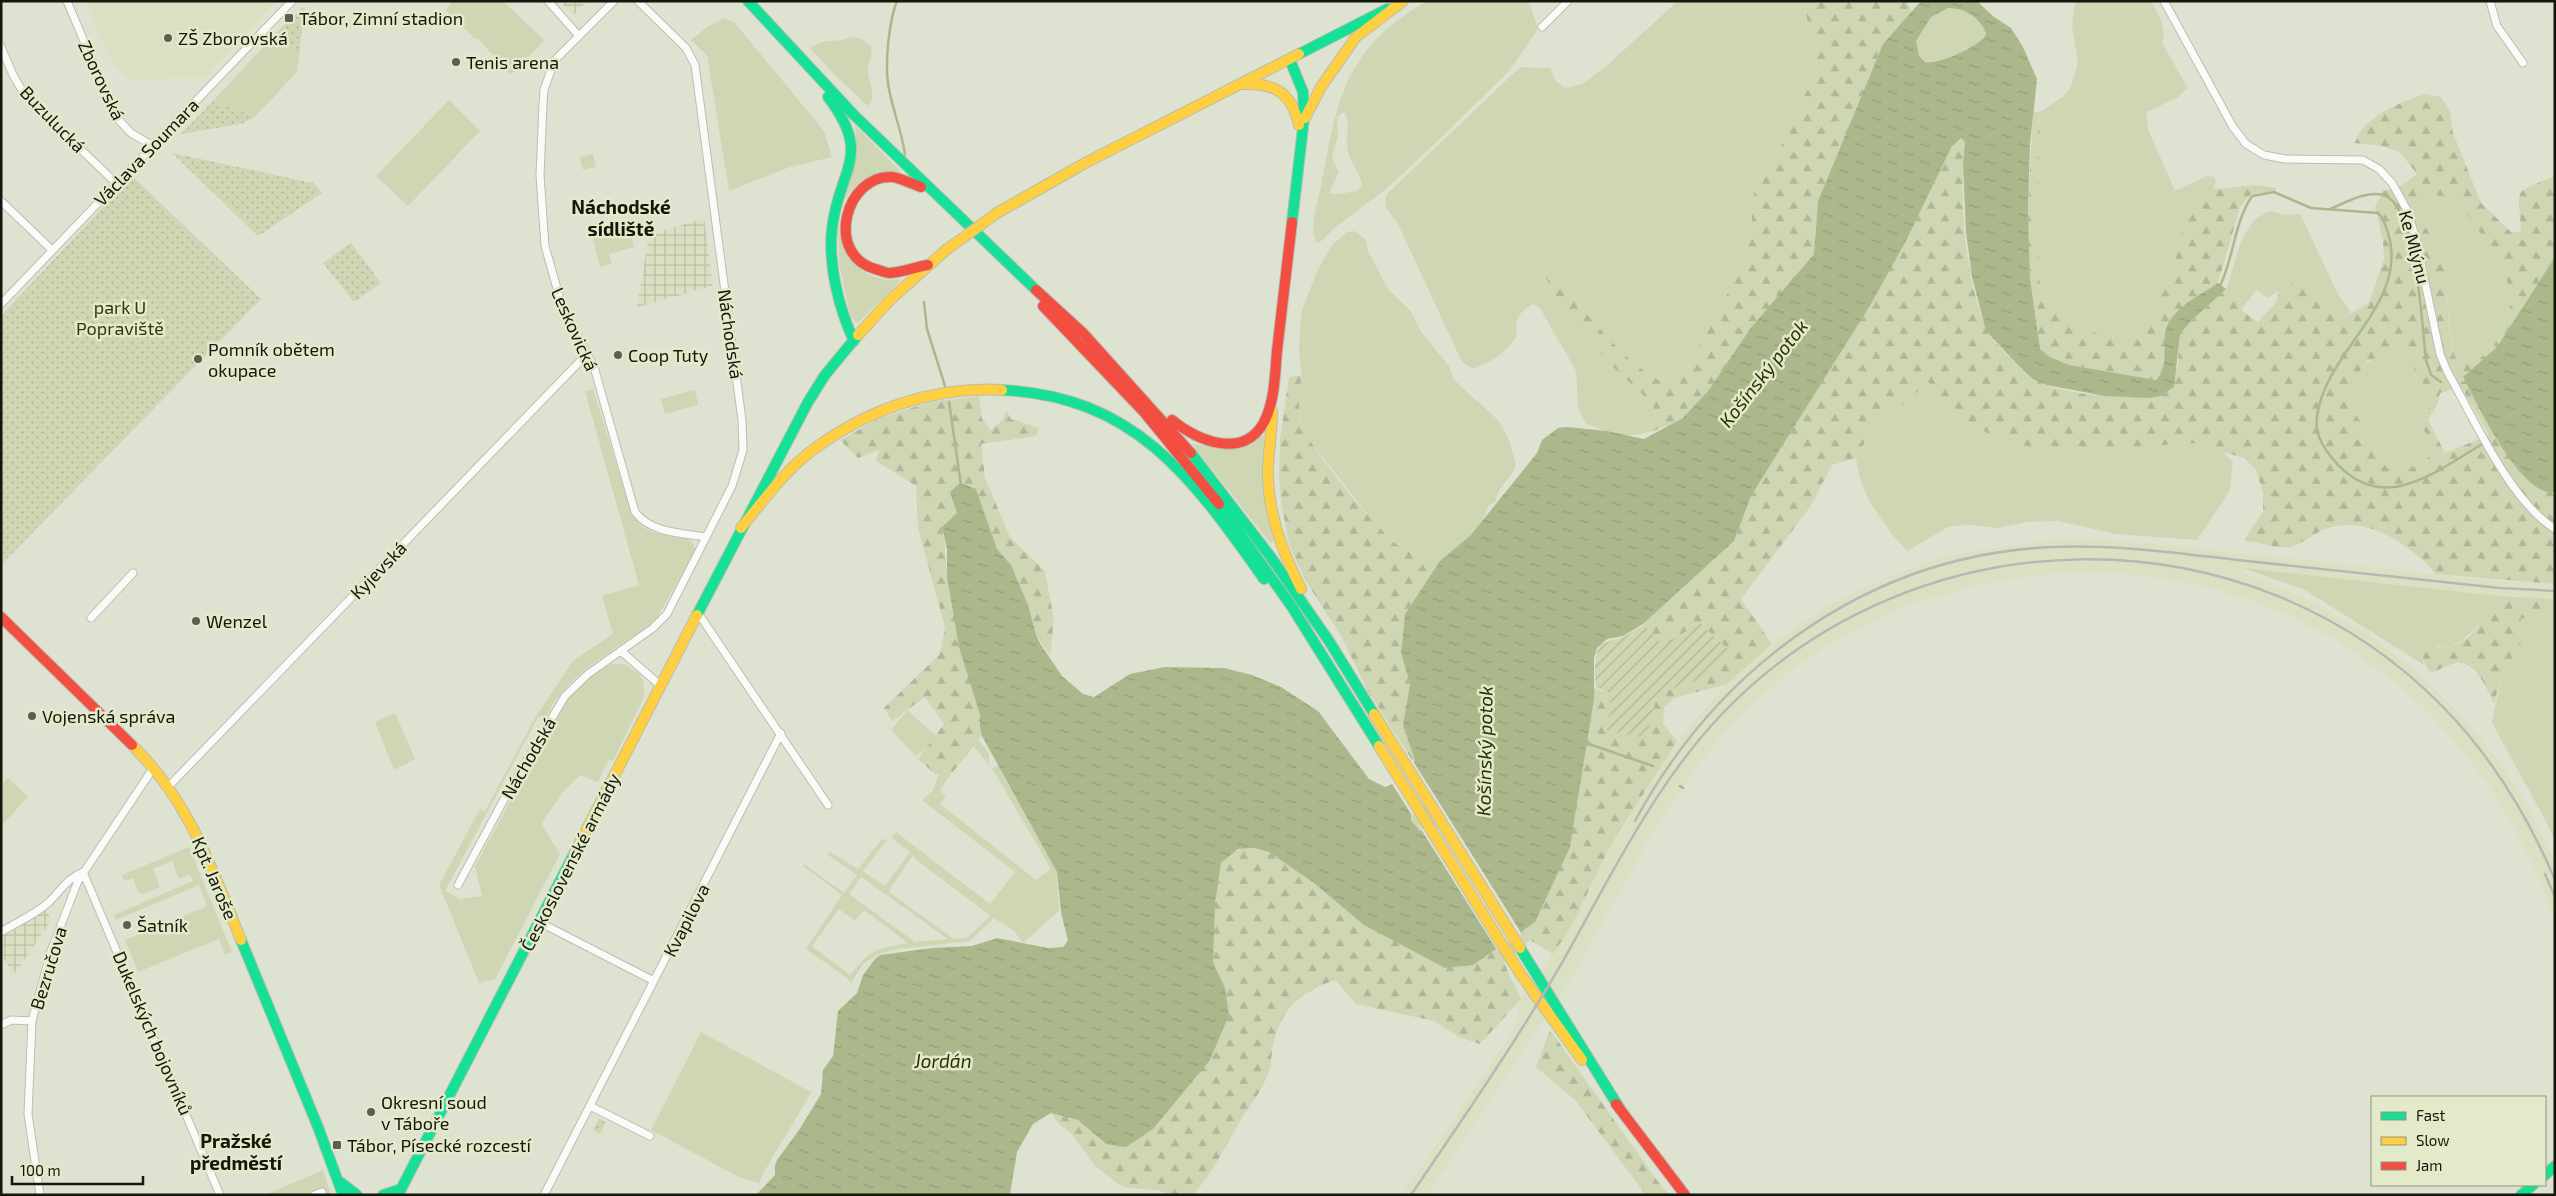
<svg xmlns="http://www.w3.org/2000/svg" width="2556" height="1196" viewBox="0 0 2556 1196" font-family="'Exo 2',sans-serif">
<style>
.built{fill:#dae1c3}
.industrial{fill:url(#industrial-grid)}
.grass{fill:#ced6b4;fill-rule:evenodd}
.forest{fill:url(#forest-firs);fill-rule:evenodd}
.park{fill:url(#park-dots)}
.garden{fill:url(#garden-furrows)}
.water{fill:url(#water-ripples);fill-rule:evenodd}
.pier{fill:#dee3d1}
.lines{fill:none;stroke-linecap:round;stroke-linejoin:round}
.stream{stroke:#adb78c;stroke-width:2.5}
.street-casing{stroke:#babeb0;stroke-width:9}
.fast-casing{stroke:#babeb0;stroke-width:12}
.slow-casing{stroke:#babeb0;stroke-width:12}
.jam-casing{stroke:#babeb0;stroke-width:12}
.street{stroke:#fafbf8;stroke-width:7}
.fast{stroke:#16e098;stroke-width:10}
.slow{stroke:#ffcf43;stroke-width:10}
.jam{stroke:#f24e42;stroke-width:10}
.rail{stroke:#b7b8b3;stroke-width:2.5}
.slow-bridge-casing{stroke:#babeb0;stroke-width:12;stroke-linecap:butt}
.slow-bridge{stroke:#ffcf43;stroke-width:10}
.poi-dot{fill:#5b5e50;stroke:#e2eaca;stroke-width:2}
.labels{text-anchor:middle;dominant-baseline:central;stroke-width:5;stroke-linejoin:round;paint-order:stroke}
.poi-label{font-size:18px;fill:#14170b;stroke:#e2eaca;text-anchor:start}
.street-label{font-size:18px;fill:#14170b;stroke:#e2eaca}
.park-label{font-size:18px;fill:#31380f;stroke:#e2eaca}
.neighbourhood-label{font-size:19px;font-weight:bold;fill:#14170b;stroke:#e2eaca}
.water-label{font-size:19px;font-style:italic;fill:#2a3107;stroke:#e2eaca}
</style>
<defs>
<pattern id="industrial-grid" width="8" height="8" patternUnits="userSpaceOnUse" patternTransform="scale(1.25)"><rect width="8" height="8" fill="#dae1c3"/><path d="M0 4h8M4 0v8" fill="none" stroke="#bac0a6"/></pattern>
<pattern id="forest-firs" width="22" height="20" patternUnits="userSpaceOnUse" patternTransform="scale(1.25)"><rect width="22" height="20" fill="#ced6b4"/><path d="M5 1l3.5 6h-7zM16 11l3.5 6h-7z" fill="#b0b799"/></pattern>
<pattern id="park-dots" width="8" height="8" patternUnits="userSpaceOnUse" patternTransform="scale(1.25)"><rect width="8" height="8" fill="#ced6b4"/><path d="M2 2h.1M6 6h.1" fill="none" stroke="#b0b799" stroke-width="1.8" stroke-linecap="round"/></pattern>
<pattern id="garden-furrows" width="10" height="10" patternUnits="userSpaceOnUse" patternTransform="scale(1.25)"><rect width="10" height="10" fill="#ced6b4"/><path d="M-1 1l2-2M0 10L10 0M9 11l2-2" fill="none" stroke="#b0b799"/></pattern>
<pattern id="water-ripples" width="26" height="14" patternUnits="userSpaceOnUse" patternTransform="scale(1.25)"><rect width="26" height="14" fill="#adb78c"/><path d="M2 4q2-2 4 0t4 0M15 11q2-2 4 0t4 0" fill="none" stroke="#949d77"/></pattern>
</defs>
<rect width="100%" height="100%" fill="#dee3d1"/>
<path class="built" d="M85,1H277L204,78L129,80L110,59Z
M2092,539L2166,545L2500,581L2555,584V599L2499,596L2243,568L2242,573L2305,598L2367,633L2410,666L2461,715L2492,752L2521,794L2555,860V919L2537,875L2514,828L2489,786L2461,749L2430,714L2396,683L2337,641L2296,619L2252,601L2208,587L2162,578L2114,573H2071L2023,577L1977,585L1905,606L1845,635L1788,673L1732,724L1702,760L1674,800L1646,845L1568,985L1427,1195H1402L1515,1028L1521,999L1571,927L1609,848L1622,831L1647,785L1677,741L1710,702L1746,666L1772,644L1830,605L1890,576L1947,556L1979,550L2050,540Z"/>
<path class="industrial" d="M560,1H587L574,15Z
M704,218L713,286L637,307L649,235Z
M45,909L52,919L16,972L12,973L1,953V936Z"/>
<path class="grass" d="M452,1H503L543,39V42L512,73H509L478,39H475L462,26V23L446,11Z
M1427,1H1529L1538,29L1510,70L1444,135L1386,189L1334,228L1323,240L1317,243C1308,229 1318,202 1321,187C1337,100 1344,48 1427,1ZM1344,112C1352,125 1344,138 1348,152C1351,164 1360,172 1362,185L1357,191L1338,194L1329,193L1339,172L1332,158L1338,136L1337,117Z
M1678,1H1810L1805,11L1812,38L1816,71L1811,84L1788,124L1780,151L1754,190L1751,229L1740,270L1682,378L1666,384C1622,366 1571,292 1539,254L1537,256L1547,280L1571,324L1586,335L1617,371L1653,404L1657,424L1654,431C1641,434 1626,437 1613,434C1604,432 1596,426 1586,424L1578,407L1576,371L1540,308L1533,304C1520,310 1513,322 1517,335C1509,351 1490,363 1473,369L1462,362L1397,222C1389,212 1382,206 1387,194L1520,67L1550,68L1555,80L1565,88L1583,84L1604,68Z
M2075,1H2151L2161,20L2164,33L2162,43L2188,88L2177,98L2146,112L2148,129L2175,191L2207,176L2214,177L2216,181L2214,188L2182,231L2171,279L2149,318L2133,332L2111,337L2083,330L2063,314L2040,286L2037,226L2040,112L2064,96L2071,87L2078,62L2072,27Z
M1948,8C1965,8 1981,18 1986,34C1980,46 1932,70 1921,59C1917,55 1916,47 1916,41L1931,17Z
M724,18L735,23L824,131L832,157L790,167L729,191L707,55L691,40L707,27Z
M277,32L299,56L297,72L255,117L214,100Z
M850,37L861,39L871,46C873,56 868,61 868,70C868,82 878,95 868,106L836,76L810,48C826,37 835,44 850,37Z
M449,100L480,131L408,206L376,176Z
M855,125L902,173C876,170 856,180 843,203L856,139Z
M593,154L596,167L583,170L580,157Z
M2437,195L2460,205L2502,263L2506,275L2511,304L2500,335L2492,348L2473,364L2457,361C2446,333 2450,305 2445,276C2441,251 2426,232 2418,209C2421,200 2428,197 2437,195Z
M2271,211L2284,215L2300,214L2338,294L2351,313L2344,317L2333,313L2309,279L2293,282L2267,298L2257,290L2245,304L2226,289C2237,263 2239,221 2271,211Z
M838,223C840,252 856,275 886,280C891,280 897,279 901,280L859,322L855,321L850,316L839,263Z
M628,225L634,247L609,254L612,264L600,267L592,235Z
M1355,231L1366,240L1368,251L1388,289L1411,311L1421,332L1449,366L1454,380L1498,420L1508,437L1516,464L1513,472L1499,490L1495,502L1488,506C1483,529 1458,547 1441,561L1427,560L1401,547L1377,526L1313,445L1303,428L1298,404L1302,375L1299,351L1301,313L1318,269L1333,244L1347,232Z
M2396,350C2422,359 2408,370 2422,383C2427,387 2431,390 2435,394L2432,405L2418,419L2436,453L2409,469L2393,473C2374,458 2374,449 2364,428C2360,420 2354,412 2349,405C2356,371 2361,359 2396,350Z
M1928,382L1955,413L1987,433L2050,454L2193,443L2221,451L2233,461L2230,490L2197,540L2116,534L2058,521L2027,522L1998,528L1972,525L1950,526L1907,551L1891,533L1869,501L1860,479L1856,458L1875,424L1900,407Z
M593,389L632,515C637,522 644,529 653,532C667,536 696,532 695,552L655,621L588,667L569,684L554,702L546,717H538L445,891L460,899L482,896L475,867L562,703L587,679L611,664H625L638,673L643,680L644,697L613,761L609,759L598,782L580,775L563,792L541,824L560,854L495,979L479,983L439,885L480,809L485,811L535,718L573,661L613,634L602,596L639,585L585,391Z
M695,390L698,405L665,414L661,399Z
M1264,435L1267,516L1274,542L1270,543L1192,444L1231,449L1251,443Z
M2243,568L2499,596L2481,624L2461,641L2448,647L2438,646L2422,654L2424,665L2305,590Z
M2555,610V842L2548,825L2492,723L2501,678L2521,643L2519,625L2521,619Z
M907,710L939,738L916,756L891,730Z
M395,713L415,759L394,770L375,722Z
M976,737L989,753V765L992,768L998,766L1053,863L1057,872L1059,911L1023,943L1014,931L994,918L970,941L898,949L879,954L864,963L851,983L847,978L806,949L842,895L803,866L804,864L844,893L857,875L828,855L830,852L858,869L882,839L887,840L863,871L885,886L910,852L891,838L896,832L990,904L1015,872L922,800L933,790L941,769L951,774L940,790L946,797L940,804L1036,880L1051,869L993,770L971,743ZM913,855L915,859L991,916L966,938L954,939L890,893L889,891ZM861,877L948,939L915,942L849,894ZM839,909L855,921L864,910L908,943C876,949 871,949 850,975L812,946Z
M8,778L28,797L1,826V785Z
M1426,801L1446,823L1429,831H1420C1415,824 1408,818 1411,809Z
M189,847L232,952L225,954L219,939L138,972L125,940L207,906L199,885L116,920L114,915L193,881L190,874L179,879L172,861L153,869L160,887L144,894L138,892L133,878L124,881L122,875Z
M701,1032L811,1092C795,1123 773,1152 759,1183L739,1177L651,1130Z
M323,1170L331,1195H265Z"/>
<path class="forest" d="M1810,1H1907L1912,12L1883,44L1818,201L1814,253L1709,390L1683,419L1654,431L1657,424L1653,404L1617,371L1586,335L1571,324L1547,280L1537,257L1539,254C1570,291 1622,366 1667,384L1682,378L1740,270L1751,229L1754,190L1780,151L1788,124L1811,84L1816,71L1812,38L1805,11Z
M2425,94L2441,97L2450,112L2453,133L2481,203L2512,233L2521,231C2519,186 2510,195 2555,176V257L2497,347L2463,378L2552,493L2555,492V584L2436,574C2411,545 2368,515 2328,528C2315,532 2303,544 2290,547C2280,549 2256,542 2244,540L2263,511V493L2256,470L2244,458L2193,443L2050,454L1987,433L1955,413L1928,382L1900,407L1875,424L1856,458L1832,465L1810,507L1741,599L1772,644L1727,684L1674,698L1664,708L1663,724L1677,741L1609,848L1571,927L1553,954L1530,940L1504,963L1521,999L1480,1044L1459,1037L1434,1021L1356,1004L1335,980C1300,993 1282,1007 1273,1045C1271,1054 1272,1063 1269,1071C1263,1090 1250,1105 1240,1121C1225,1147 1213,1172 1193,1195H1170L1158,1190L1127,1188L1117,1183L1096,1167L1072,1134L1060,1125L1051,1113L1078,1120L1106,1144L1225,988L1213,962L1215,904L1221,863C1241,846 1244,846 1269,852L1445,968L1582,771L1594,688L1611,694L1652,700L1661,692L1704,679L1663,646L1643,624L1734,541L1751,496L1871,304L1906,241L1952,146L1961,138L1965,142C1959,201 1964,272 1986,329C1991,342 2032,380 2046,385C2078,396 2115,397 2148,398L2178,367L2179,334L2191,321L2226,289L2245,304L2241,310L2258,322L2276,303L2279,291L2293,282L2309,279L2333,313L2345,317L2369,303L2384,259L2383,241L2375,207L2383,191L2399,187L2417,174L2400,152L2382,146L2354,143C2366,115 2399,103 2425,94ZM2437,195L2460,205L2502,263L2506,275L2511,304L2500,335L2492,348L2473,364L2457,361C2445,333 2450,305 2445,277C2442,251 2426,232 2418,209C2421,200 2428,197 2437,195ZM2396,350C2422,359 2408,370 2422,383C2427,388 2431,390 2435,394L2432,405L2418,419L2436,453L2409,469L2394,473C2374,458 2374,449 2364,428C2360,420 2354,412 2349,405C2352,389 2357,372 2368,360L2376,361L2384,353ZM2461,387L2489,435L2445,453L2428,420L2437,405L2440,393Z
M2033,112H2040L2037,226L2040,286L2063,314L2084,330L2111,337L2133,332L2149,318L2171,279L2182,231L2192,215L2213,189L2256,185L2276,188L2274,191L2251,194L2240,207L2218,283L2207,291L2165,349C2167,359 2163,372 2156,380L2069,365L2050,357L2040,349L2030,278L2028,210Z
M1302,375C1300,392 1296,410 1303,427C1311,450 1381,535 1402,548C1414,555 1427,560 1441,561L1405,614L1401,653L1410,684L1403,725L1416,760L1414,763L1368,691L1342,638L1304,578L1289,544L1281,502L1279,476L1280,440L1289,377Z
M979,396L982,419L991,430L1003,420L1006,410L1011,419L1039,428L1036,436L981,444L985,478L1010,537L1045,571L1054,620L1050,655L1036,635L1028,605L1011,565L997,549L976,489L957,513L942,527C946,545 945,560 947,577C952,624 968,668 979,713C981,721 980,728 982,736L952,773L935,774L918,759L944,724L925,697L892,721L884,708L940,654L945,627L918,528L916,486L876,461L879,450L858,458L840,440L878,419L930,402Z
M2499,596L2555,599V610L2521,619L2519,625L2521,643L2501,678L2494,704C2488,691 2476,660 2457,663C2449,664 2439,670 2431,673C2424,664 2420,658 2426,647C2434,647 2442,648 2450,646C2473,642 2488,613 2499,596Z
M1550,1030L1659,1183L1670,1195H1646L1575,1100L1536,1067Z"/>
<path class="park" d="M303,7H305L299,56L277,32Z
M214,100L255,117L241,124L181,134Z
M172,153L313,183L322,193L258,236Z
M132,176L261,299L1,565V316Z
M351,243L381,283L354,302L323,263Z
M599,1118L606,1122L600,1134L593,1130Z"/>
<path class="garden" d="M1700,623L1730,651L1704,679L1661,692L1652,700L1655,705L1646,738L1607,731L1611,694L1596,687C1595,673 1593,656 1601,644L1625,636L1644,625L1663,645Z"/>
<path class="water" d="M1921,1H1977L1994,17L2011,28L2023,47L2037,79L2030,144L2028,210L2030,278L2040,349L2050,357L2069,365L2156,380C2172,363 2159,341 2168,324C2178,305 2202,294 2218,283L2226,289L2191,321L2180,334L2174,387L2160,396L2148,398L2104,396L2047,385L2033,379L2017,364L1986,331L1972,277L1966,232L1963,164L1965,142L1961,138L1952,146L1906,241L1871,304L1751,496L1734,541L1643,624L1623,636L1607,639L1597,648L1594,658V699L1570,847L1535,922L1473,965L1445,968L1364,925L1314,883L1269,852L1254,848L1238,849L1221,863L1215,904L1213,962L1225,988L1229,1015L1210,1060L1153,1129L1126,1147L1106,1144L1078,1120L1051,1113L1033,1124L1017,1152L1010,1195H756L775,1175V1165L777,1160L799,1130L821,1094L823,1070L833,1056L838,1011L857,993L863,975L875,959L880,955L932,948L972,946L997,938L1048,948L1063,947L1068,941L1061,912L1057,872L982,736L980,727V715L959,647L947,578V549L942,527L957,513L950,492L960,483L976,489L997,549L1011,565L1028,605L1036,635L1041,645L1062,676L1083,694L1094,697L1130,674L1165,667L1224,668L1252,675L1281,687L1318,711L1369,779L1385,787L1406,779L1415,760L1403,725L1410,684L1401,653L1405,614L1440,561L1470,536L1537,453L1542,440L1558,428L1567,427L1607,431L1644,439L1683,418L1709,390L1750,329L1814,254L1818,201L1883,44ZM1948,8C1965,8 1981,18 1986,34C1981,46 1938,65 1925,62L1919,56L1916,41L1931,17ZM1433,801L1441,827L1420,831L1411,820V809Z
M2555,257V492C2521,498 2477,403 2463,377L2497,347Z"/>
<path class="pier" d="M1413,761L1522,934L1497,950L1417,823L1421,828L1440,825L1427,804L1413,810V817L1390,781L1405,776Z"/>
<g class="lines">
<path class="stream" d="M897,1C889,21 885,61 888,83C891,107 902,130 905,155
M2330,209C2345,203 2367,190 2384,195C2417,206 2422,328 2426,360L2431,375L2441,382
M2220,286C2234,257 2234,223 2252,196L2274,192L2311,208L2378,213C2384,218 2385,225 2388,233C2408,297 2339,343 2321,399C2313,425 2315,437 2332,458C2381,518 2433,473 2484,443
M924,302L927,329L945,386
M2462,383L2469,382
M949,402L961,485
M1586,743L1653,766
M1680,786L1683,788"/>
<g class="street-casing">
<path id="street" d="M67,1L116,117L131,133L153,146
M548,1L579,36
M614,1L554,61L544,90L543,104L540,175L545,246L562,306L594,367L635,512C651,533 681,533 706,537
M2164,1L2233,127L2246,144L2264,155L2285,159L2363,160L2379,169L2392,183L2407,210L2416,239L2440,354L2447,371C2473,417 2510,501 2555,529
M2490,1L2497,26L2523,63
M1542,27L1568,1
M1,47L14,77L26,97L116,183
M1,201L52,250
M1,304L292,1
M698,613L828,805
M91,618L133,573
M621,651L661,686
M169,786L587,354
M83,872L220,1195
M458,885L508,792L565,696L588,674L653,628L667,614L732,486L743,450L742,420L695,65L686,48L638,1
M539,922L654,981
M1,932C17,922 34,915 48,903C60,892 67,878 83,872
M1,1025L11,1020L32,1021
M590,1106L650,1136
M40,1195L28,1114L32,1021L51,951L78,881L154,767
M314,1195L322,1192
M544,1195L781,733"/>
</g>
<g class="fast-casing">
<path id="fast" d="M748,1L854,115L1036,290
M1299,54L1387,9
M1290,60L1303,92L1304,119L1292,222
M828,97C874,157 838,169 832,229C828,265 839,309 854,341
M1002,390C1136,396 1193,479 1264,579
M1191,453L1270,556L1329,641L1374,714
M1219,504L1292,607L1379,746
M697,615L808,402L825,375L858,335
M241,940L318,1127L343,1195
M1520,948L1620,1109
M2545,1175L2555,1166
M340,1182L357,1195
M383,1195L401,1189
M398,1195L575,852
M2521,1195L2533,1185"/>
</g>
<g class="slow-casing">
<path id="slow" d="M1242,84C1275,83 1291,92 1299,125
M1305,118L1321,87L1356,37L1403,1
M997,213L1087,162L1299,54
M858,335L891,299L946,250
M1272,411C1272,430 1269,449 1268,468C1267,511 1282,551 1301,589
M741,528C762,502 783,473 810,452C865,410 933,386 1002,390
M1374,714L1520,948
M132,745C190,802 211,867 241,940
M1379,746L1521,975L1582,1060
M575,852L697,615"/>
</g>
<g class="jam-casing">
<path id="jam" d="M921,187C912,184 901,178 892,177C846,174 824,254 875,269C880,270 885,273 890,273C902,272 916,267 928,265
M1036,290L1084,334L1191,453
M1043,306L1144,412L1219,504
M1172,420C1197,441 1244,460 1264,422C1275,401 1275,373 1277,351C1282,308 1287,265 1292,222
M1,617L132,745
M1616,1104L1685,1195"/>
</g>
<use href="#street" class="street"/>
<use href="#fast" class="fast"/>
<use href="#slow" class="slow"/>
<use href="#jam" class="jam"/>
<path class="rail" d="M1635,821C1720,664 1871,555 2052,547C2118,544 2182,554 2247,561C2331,570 2415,579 2500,588L2555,591
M2545,874L2555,897
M1411,1195C1462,1120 1513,1046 1559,968C1608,882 1653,786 1722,714C1915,512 2247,506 2443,707C2492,757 2528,816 2555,880"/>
<g class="slow-bridge-casing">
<path id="slow-bridge" d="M946,250L997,213"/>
</g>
<use href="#slow-bridge" class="slow-bridge"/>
</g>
<g class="poi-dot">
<rect x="284" y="13" width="10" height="10" rx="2.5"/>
<circle cx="168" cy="38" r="5"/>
<circle cx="456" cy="62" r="5"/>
<circle cx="618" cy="355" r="5"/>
<circle cx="198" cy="359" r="5"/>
<circle cx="196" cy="621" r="5"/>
<circle cx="32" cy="716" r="5"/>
<circle cx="127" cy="925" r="5"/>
<circle cx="371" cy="1112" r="5"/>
<rect x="332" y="1140" width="10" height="10" rx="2.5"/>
</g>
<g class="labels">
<g class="poi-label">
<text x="299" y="18">Tábor, Zimní stadion</text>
<text x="178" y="38">ZŠ Zborovská</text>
<text x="466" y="62">Tenis arena</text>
<text x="208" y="349">Pomník obětem<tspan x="208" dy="21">okupace</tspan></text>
<text x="628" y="355">Coop Tuty</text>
<text x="206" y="621">Wenzel</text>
<text x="42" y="716">Vojenská správa</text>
<text x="137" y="925">Šatník</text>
<text x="381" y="1102">Okresní soud<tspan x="381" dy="21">v Táboře</tspan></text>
<text x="347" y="1145">Tábor, Písecké rozcestí</text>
</g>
<g class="street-label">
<text transform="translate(102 80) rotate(65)">Zborovská</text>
<text transform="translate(53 119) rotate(46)">Buzulucká</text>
<text transform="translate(146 152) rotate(-46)">Václava Soumara</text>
<text transform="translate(2415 247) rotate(75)">Ke Mlýnu</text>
<text transform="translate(575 329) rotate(66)">Leskovická</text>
<text transform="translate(731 334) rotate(82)">Náchodská</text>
<text transform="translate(378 570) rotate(-46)">Kyjevská</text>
<text transform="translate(528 758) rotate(-60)">Náchodská</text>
<text transform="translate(570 862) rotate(-63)">Československé armády</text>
<text transform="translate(215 878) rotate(67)">Kpt. Jaroše</text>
<text transform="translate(686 920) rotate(-63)">Kvapilova</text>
<text transform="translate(48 968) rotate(-73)">Bezručova</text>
<text transform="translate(153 1033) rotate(67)">Dukelských bojovníků</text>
</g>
<g class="park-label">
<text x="120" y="307">park U<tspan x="120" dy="21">Popraviště</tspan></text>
</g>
<g class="neighbourhood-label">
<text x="621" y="206">Náchodské<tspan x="621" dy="22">sídliště</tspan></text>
<text x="236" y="1140">Pražské<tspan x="236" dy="22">předměstí</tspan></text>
</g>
<g class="water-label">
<text transform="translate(1763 373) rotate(-52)">Košínský potok</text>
<text transform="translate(1484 751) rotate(-89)">Košínský potok</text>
<text x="943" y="1060">Jordán</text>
</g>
</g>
<rect width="2556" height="1196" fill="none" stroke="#14170b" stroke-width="5"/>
<rect x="2371" y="1096" width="175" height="90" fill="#e2eaca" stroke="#90967e"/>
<rect x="2381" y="1112" width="25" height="8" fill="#16e098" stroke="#90967e"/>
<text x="2416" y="1121" font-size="15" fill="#14170b">Fast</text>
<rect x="2381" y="1137" width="25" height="8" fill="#ffcf43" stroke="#90967e"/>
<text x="2416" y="1146" font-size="15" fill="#14170b">Slow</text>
<rect x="2381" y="1162" width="25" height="8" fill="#f24e42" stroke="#90967e"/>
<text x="2416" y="1171" font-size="15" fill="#14170b">Jam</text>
<path d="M12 1176v8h131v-8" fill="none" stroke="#14170b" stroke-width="2.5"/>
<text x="20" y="1176" font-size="15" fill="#14170b" stroke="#e2eaca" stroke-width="4" paint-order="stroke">100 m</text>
</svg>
